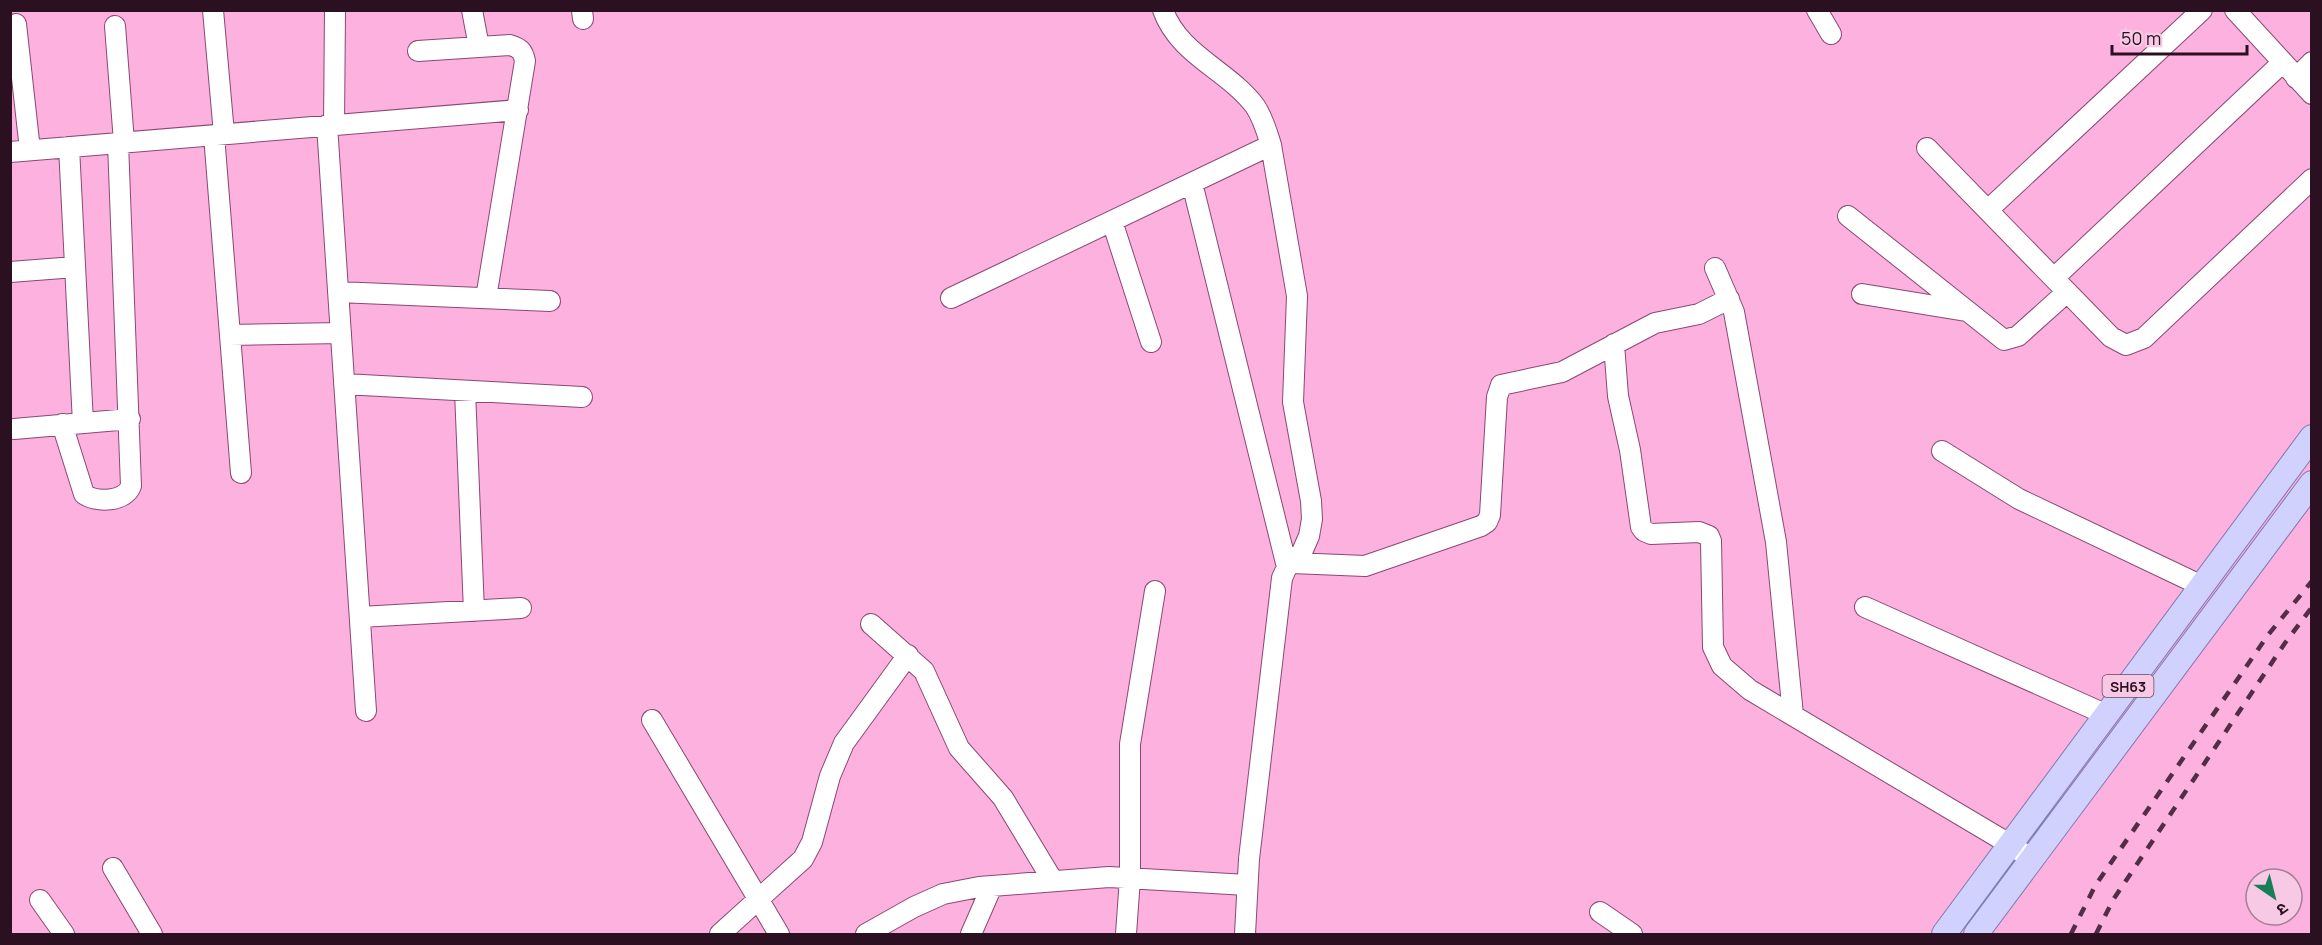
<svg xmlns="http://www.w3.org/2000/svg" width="2322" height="945" viewBox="0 0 2322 945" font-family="Manrope,'Noto Sans Devanagari',sans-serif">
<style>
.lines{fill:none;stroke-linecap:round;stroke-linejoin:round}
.minor-casing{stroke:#8a4873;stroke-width:22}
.major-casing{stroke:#817ab0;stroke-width:26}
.minor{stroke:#fff;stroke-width:20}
.major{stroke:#d0d1fd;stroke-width:24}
.rail{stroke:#522e46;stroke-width:4.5;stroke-dasharray:10 10;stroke-linecap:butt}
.labels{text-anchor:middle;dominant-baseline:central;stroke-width:4.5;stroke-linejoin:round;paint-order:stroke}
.shield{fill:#f7c9e4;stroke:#68485c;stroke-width:1.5}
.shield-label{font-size:14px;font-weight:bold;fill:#2b1022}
</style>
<rect width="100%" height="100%" fill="#fcb1df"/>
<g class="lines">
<g class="minor-casing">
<path id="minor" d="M213,10L224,134
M472,10L479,47
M582,10L583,19
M1163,10C1179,55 1228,70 1255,106C1263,118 1267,132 1271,145L1297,296L1293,402L1311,501L1312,519L1309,536L1302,552L1287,567L1282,578L1249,859L1245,934
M1817,10L1831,34
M2235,10L2312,94
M16,24L30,150
M115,26L124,142
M418,51L510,45C520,48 523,51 525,61L486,298
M2296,78L2312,62
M327,125L366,711
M334,125L335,10
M214,135L241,473
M69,147L83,423
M1927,148L2111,337L2126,345L2144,338L2312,179
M10,152L518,110
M1192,183L1287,567
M1988,210L2202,10
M1848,216L2004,340L2018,336L2067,292
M1112,221L1151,342
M1715,268L1734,312L1776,542L1793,715
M10,272L75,267
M2054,278L2282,63
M338,292L550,301
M1862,294L1966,311
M951,298L1271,145
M230,335L341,333
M1614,344L1618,396L1630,450L1641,527L1644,531L1651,534L1699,532L1709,536L1711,541L1713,647L1722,666L1750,690L2011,845L2033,860
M344,384L582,397
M465,391L474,611
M62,424L84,494C96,503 125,502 131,486L118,143
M14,429L130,419
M1942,451L2019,499L2202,586
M1292,563L1365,566L1481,526L1487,522L1490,515L1497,397L1501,385L1562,372L1655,323L1699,314L1729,299
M1865,607L2107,715
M360,617L521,608
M871,624L924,671L959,748L1003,798L1053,881
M652,720L779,934
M113,868L152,934
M40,900L64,934
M1600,912L1632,934
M720,934L803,859L812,842L830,776L844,743L908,655
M866,934L914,907L943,894L979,887L1109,877L1247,885
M971,934L992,886
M1126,934L1130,878V744L1155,591"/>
</g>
<g class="major-casing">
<path id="major" d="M1944,934L2312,437
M1976,934L2312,483"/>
</g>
<use href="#minor" class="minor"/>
<use href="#major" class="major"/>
<path class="rail" d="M2071,934L2095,886L2268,635L2312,581
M2096,934L2113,900L2285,643L2312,607"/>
</g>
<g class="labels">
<rect class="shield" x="2102.5" y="675" width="51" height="22" rx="4.5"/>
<g class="shield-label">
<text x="2128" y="686">SH63</text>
</g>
</g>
<rect width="2322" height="945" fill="none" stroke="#2b1022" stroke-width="24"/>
<g transform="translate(2274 897) rotate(145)"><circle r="28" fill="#f7c9e4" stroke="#a57f96" stroke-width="1.5"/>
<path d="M0-4.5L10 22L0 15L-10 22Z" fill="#177e58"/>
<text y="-9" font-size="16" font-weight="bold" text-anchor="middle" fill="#2b1022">उ</text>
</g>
<path d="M2112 45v9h135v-9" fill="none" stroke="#2b1022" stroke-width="3"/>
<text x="2121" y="45" font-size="18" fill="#2b1022" stroke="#f7c9e4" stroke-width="4.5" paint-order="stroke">50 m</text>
</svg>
